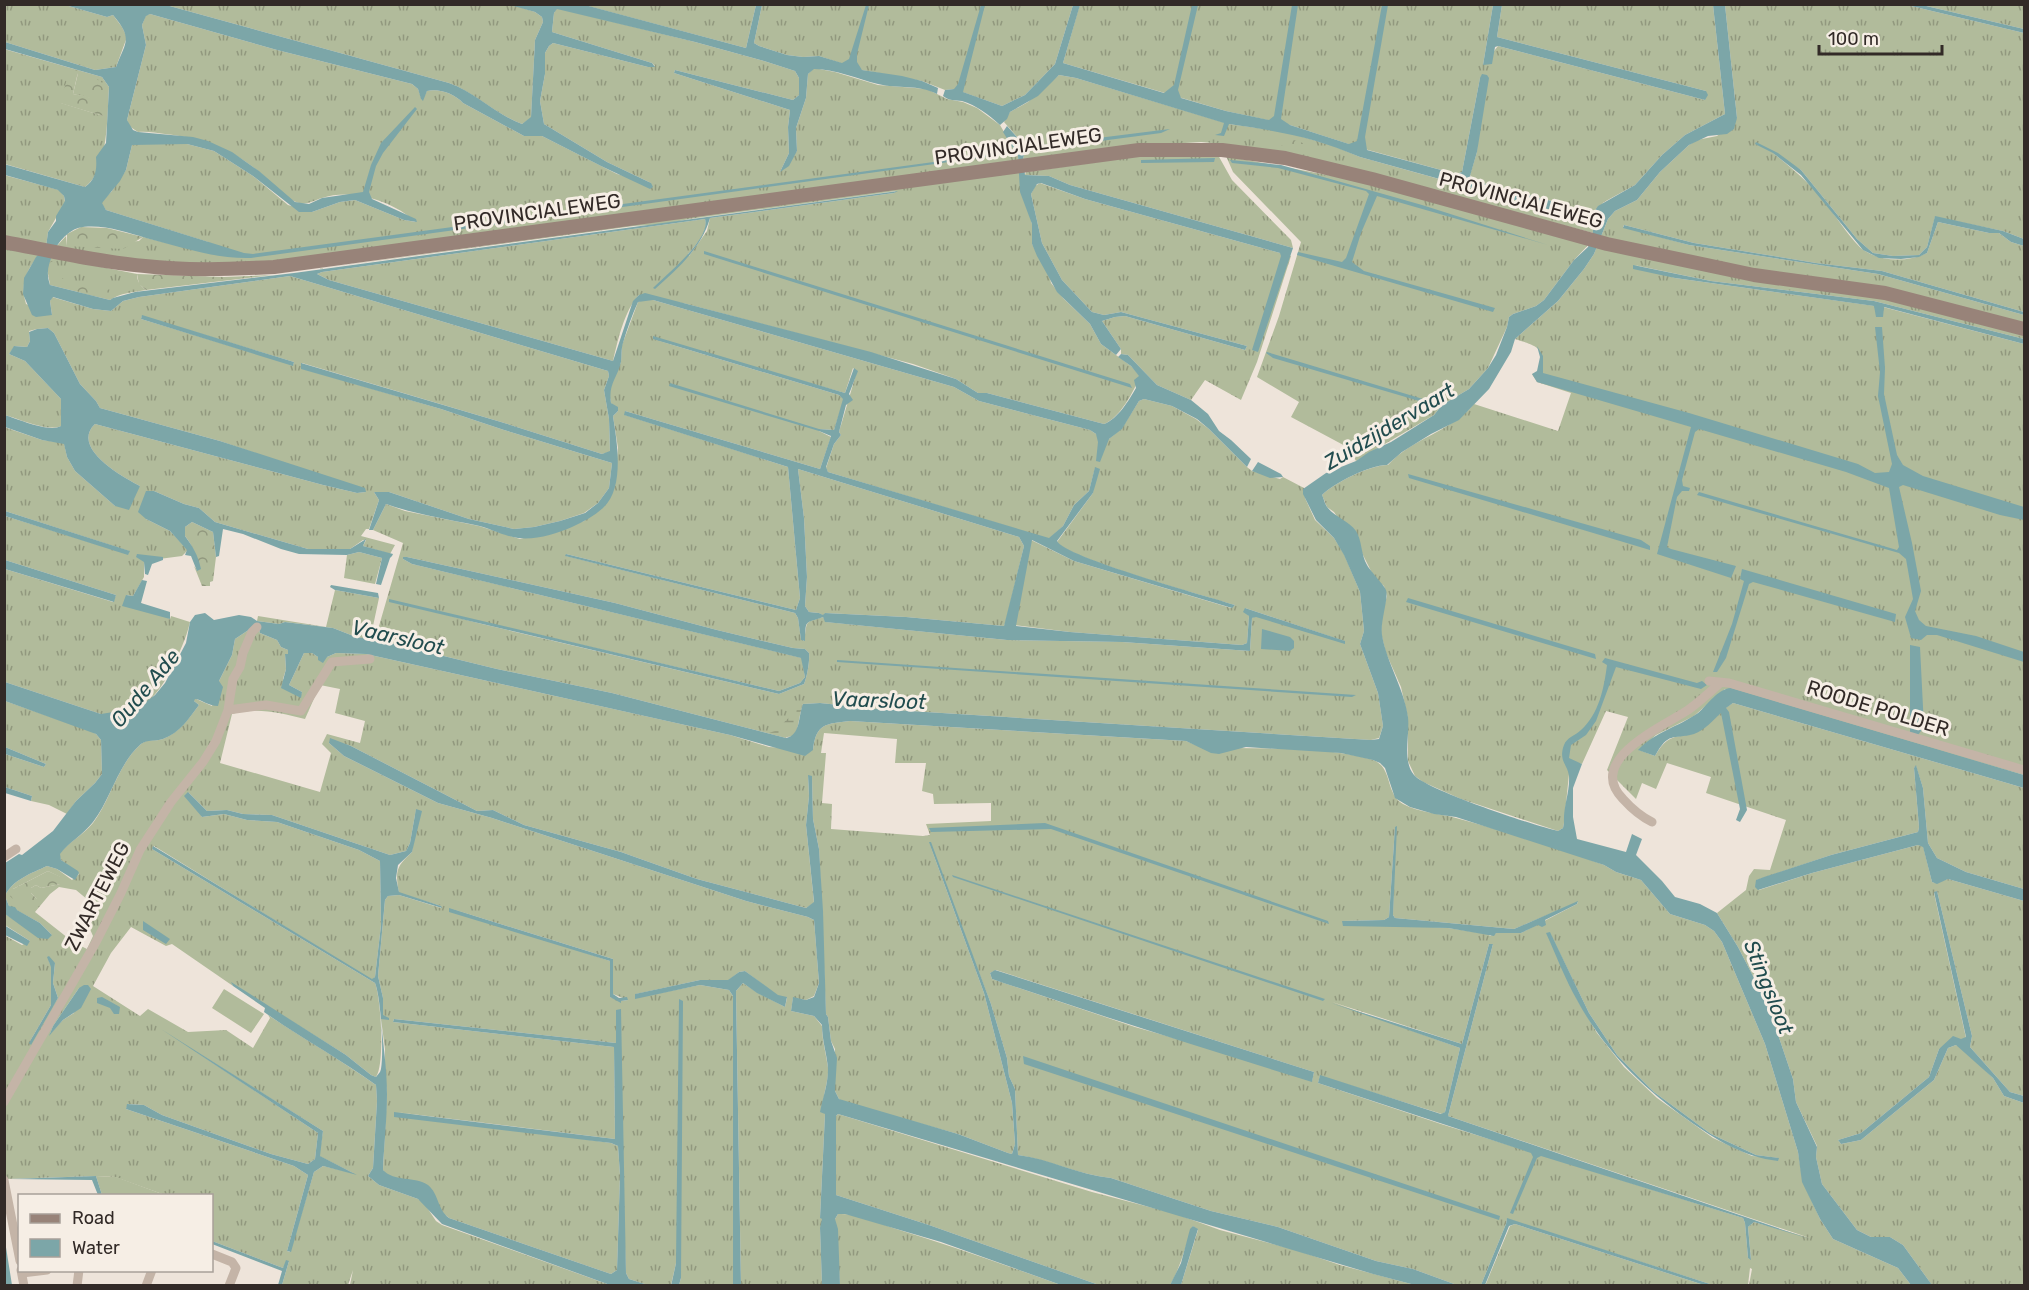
<svg xmlns="http://www.w3.org/2000/svg" width="2029" height="1290" viewBox="0 0 2029 1290" font-family="Rubik,sans-serif">
<style>
.grass{fill:url(#grass-tufts);fill-rule:evenodd}
.forest{fill:url(#forest-crowns)}
.wetland{fill:url(#wetland-marsh)}
.park{fill:#b1bb9b}
.water{fill:#7ca6a8;fill-rule:evenodd}
.lines{fill:none;stroke-linecap:round;stroke-linejoin:round}
.minor{stroke:#c4b4a7;stroke-width:9}
.secondary{stroke:#988379;stroke-width:14}
.labels{text-anchor:middle;dominant-baseline:central;stroke-width:6;stroke-linejoin:round;paint-order:stroke}
.street-label{font-size:20px;fill:#322a27;stroke:#f6eee5}
.water-label{font-size:21px;font-style:italic;fill:#214c4e;stroke:#f6eee5}
</style>
<defs>
<pattern id="grass-tufts" width="24" height="20" patternUnits="userSpaceOnUse" patternTransform="scale(1.5)"><rect width="24" height="20" fill="#b1bb9b"/><path d="M3 7l-1-3M5 7V3M7 7l1-3M15 17l-1-3M17 17v-4M19 17l1-3" fill="none" stroke="#91987e"/></pattern>
<pattern id="forest-crowns" width="20" height="18" patternUnits="userSpaceOnUse" patternTransform="scale(1.5)"><rect width="20" height="18" fill="#b1bb9b"/><path d="M2 6a3 3 0 1 1 6 0M12 15a3 3 0 1 1 6 0" fill="none" stroke="#91987e"/></pattern>
<pattern id="wetland-marsh" width="20" height="14" patternUnits="userSpaceOnUse" patternTransform="scale(1.5)"><rect width="20" height="14" fill="#b1bb9b"/><path d="M1 5h8M5 5V1M11 12h8M15 12V8" fill="none" stroke="#91987e"/></pattern>
</defs>
<rect width="100%" height="100%" fill="#eee4da"/>
<path class="grass" d="M510,4L535,12L542,17L543,22L535,40L531,118L522,124C495,114 474,92 449,83L166,5Z
M1080,4L1493,5L1483,65L1498,46L1705,100L1706,91L1497,37L1502,5H1713L1725,114L1685,135L1662,155L1635,185L1604,202L1592,215L1593,233L1357,171L1212,143L1201,142L1154,145L1023,159L1026,147L1004,122L1010,112L1028,102L1059,75L1076,78L1229,124L1286,132L1334,146L1360,157L1561,213L1564,207L1563,204L1475,181L1470,175L1477,152L1480,78L1462,172L1456,174L1361,148L1290,125L1226,111L1063,63Z
M4,5H65L107,17L113,15L122,27L127,37L116,67L95,70L5,42Z
M584,5H756L746,48Z
M762,5H1073L1055,64L1025,95L1002,106L954,89L945,90L922,81L862,70L819,56L803,57L787,55L759,46L754,43Z
M1725,5H1907L2024,33V239L2003,231L1935,217L1927,247L1919,255L1893,256L1873,253L1857,239L1801,170L1773,153C1791,167 1806,180 1821,197C1831,209 1854,245 1865,251C1882,262 1910,262 1927,253L1938,222L1989,233H1999L2011,242L2024,246V312L1882,271L1816,263L1694,243L1624,225L1623,227L1689,245L1878,274L2024,315V339L1874,301L1711,281L1634,265L1675,278L1875,306L1883,317V307L2024,344V775L1725,689L1694,716L1656,735L1639,750L1655,756C1672,726 1683,743 1703,728C1714,720 1722,709 1733,703L2024,788V889L1966,872L1937,858L1928,843L1923,788L1916,766L1914,768L1919,827L1918,832L1831,855L1757,880L1759,890L1812,873L1918,845L1923,846L1932,882L1935,883L1948,879L2024,901V1096L2010,1092L1970,1047L1972,1036L1937,891L1934,893L1966,1038L1939,1049L1929,1077L1861,1133L1838,1140L1841,1144L1861,1140L1934,1080L1948,1048L1956,1045L1961,1047L1993,1078L2004,1096L2024,1103V1285H1932L1903,1245L1890,1237H1871L1857,1230L1822,1184L1816,1157L1817,1146L1796,1102L1793,1079L1768,1005L1738,947L1717,913L1746,890L1749,876L1754,869L1770,870L1786,820L1706,793L1711,777L1667,763L1656,789L1642,783L1636,799L1607,770L1628,717L1606,711L1582,764L1575,762L1569,774L1564,823L1563,828L1558,831L1461,799L1423,782L1415,776L1408,761V718L1401,687L1386,653L1381,633L1382,614L1387,596L1384,586L1375,579L1362,553L1334,512L1327,507L1322,495C1334,483 1370,465 1388,465C1412,438 1451,432 1474,404L1558,431L1571,393L1537,382L1532,374L1542,372C1543,346 1539,347 1515,339L1558,301L1584,269L1594,254L1608,219L1615,211L1637,200L1660,172L1689,145L1697,140L1717,136L1737,118Z
M1922,5H2024V29Z
M557,8L695,42L764,61L795,71L799,78V95L793,100L675,70L674,73L790,110L788,127L789,153L780,172L797,151L796,128L806,98L808,74L814,68L835,72L878,85L927,89L947,99L963,102L977,108L1000,125L1018,156V162L285,263L181,266L55,248L66,236L67,246L139,241L143,237L175,245L208,242L106,210L101,203L103,200L112,191L126,170L132,145L136,144H187L214,151L253,176L288,205L312,212L340,202L355,200L404,220L416,222C392,201 353,188 322,198C312,201 307,206 296,202C281,197 270,180 257,170C228,147 202,138 165,134C156,133 147,131 138,132L129,126L127,120L146,45L142,25L146,15L150,14L277,50L412,84L418,89L422,100L427,91C439,88 455,94 463,103L524,136H542L617,174L651,183L607,162L544,124L540,101L545,74V53L549,46L553,43L648,67L655,66L652,63L552,32L554,13Z
M4,49L102,77L109,87C107,114 109,170 85,187L5,164ZM78,73L73,94L94,99L103,116L61,103Z
M1154,154L1218,155L1232,180L1291,240L1293,248L1070,185L1049,176L1025,175L1026,172Z
M1226,156L1354,180L1591,242L1574,260L1544,300L1536,306L1513,314L1509,317L1507,327L1488,368L1469,389L1442,405L1434,415L1356,461L1349,448L1291,417L1299,402L1257,377L1279,316L1301,242L1233,172Z
M1019,171L1032,224V244L1049,275L1051,283L1064,299L1090,324L1101,344L1131,366L1140,376C1134,391 1120,418 1104,424L987,393H978L956,379L913,364L687,304L639,295C624,311 618,340 613,361L329,280L317,274L322,272L705,219C709,231 696,245 688,254L689,256L707,231L710,218L894,193L896,191L689,219L665,224L634,226L316,269Z
M4,175L59,190L64,196L65,202L48,232L46,247L5,238Z
M1040,183L1085,199L1291,256L1257,362L1241,400L1205,380L1191,400L1157,385L1128,355L1121,354V349L1102,321L1115,317L1125,316L1245,350L1247,346L1121,312L1104,315L1092,312L1062,280L1042,243L1031,194L1035,186Z
M5,248L39,255C26,271 20,283 26,304L52,315L50,301L52,297L93,309L111,311L123,301L139,297L290,276L608,371L609,376L604,390L609,419L610,452L602,454L501,422L302,363L301,368L441,409L504,430L612,463L609,488L598,503L584,513L560,521L534,527L514,529L469,519L389,492H374L379,500L369,529H366L361,536L395,545L390,554L363,546L366,540H363L350,549H308L215,522L199,508L184,504L154,491L146,519L170,531L188,550L182,556L144,561V577L133,596L126,595L170,619L171,616L190,622C186,639 180,651 173,666C156,699 141,716 101,714L5,682V569L113,602L116,595L5,560V516L128,554L129,551L5,511L4,427L42,440L64,443L67,457L75,471L115,506L140,486C123,477 70,448 95,424L323,485L357,493L366,492L220,441L100,408L96,401L80,384L54,333L48,328L37,329L29,331L30,341L27,347L15,346L9,354L25,361L62,400L61,426C48,432 19,419 5,415ZM142,316L294,362L293,365L141,319Z
M51,257L137,274C137,281 140,286 146,290C134,292 120,293 110,300L50,285L47,268Z
M643,300H653L954,387L979,401L1090,430L1102,438L1109,439L1122,428L1139,401L1144,399L1172,406L1196,419L1209,429L1247,467L1252,471L1280,479L1283,477L1304,488L1305,498L1315,520L1334,538L1344,554L1360,592L1364,631L1360,644L1378,693L1383,726L1379,738L1371,740L878,709L820,703L803,704L786,738L612,693L497,669L378,640L380,638L379,626L403,543L373,530L386,504L405,511L479,526L520,539L584,521L614,489L618,448L613,416L618,411L611,403L609,393L611,384L621,362L622,345L638,302ZM653,339L845,393L853,368L857,371L839,432L841,435L834,444L826,468L828,472L1049,539L1063,526L1074,505L1089,491L1095,468L1093,493L1057,542C1066,558 1208,597 1235,605L1231,608L1074,561L1031,540L1015,625L1070,632L1242,645L1247,643L1249,616L1245,608L1344,641L1345,643L1256,616L1252,618L1250,651L1122,642L1007,640L826,622L823,617C803,623 808,620 804,641L801,639L798,618L795,613L566,556V554L796,610L800,598L788,467L625,415V411L820,469L831,437L819,431L820,429L834,430L844,399L839,395ZM407,557L615,603L717,630L793,648L805,649L809,653C810,660 807,678 804,684L779,694L482,624L389,600L779,691L800,683L805,677L802,658L412,564L403,559Z
M798,469L1019,537L1024,546L1006,621L1004,626L906,617L825,613L824,616L819,613L809,612L805,606L807,577L804,518Z
M359,552L382,558L375,584L344,578L347,555Z
M335,590L379,598L373,626L368,639L356,637L333,628L285,622L279,624L257,621L258,616L326,627Z
M258,626L260,633L277,640L281,647L288,650V654L285,655L286,669L283,679L300,697L302,692L289,685L304,653H312L318,657H327L336,653L366,654L730,735L769,747L813,750C816,723 826,724 850,721L1186,741L1198,746C1255,751 1315,744 1370,759C1394,765 1384,793 1403,804C1420,813 1438,813 1456,818C1505,831 1556,847 1604,865L1616,872L1641,880L1670,914L1705,925L1714,931L1722,942L1765,1044L1798,1152L1803,1182L1820,1219L1833,1239L1898,1268L1911,1285H1749L1752,1269L1750,1268L1748,1285H1713L1507,1219L1506,1224L1481,1285H1457L1413,1269L1376,1261L1278,1227L1211,1211L1111,1178C1079,1175 1050,1160 1018,1155L1015,1089L1009,1076L1007,1058L991,1004L929,842L984,993L1012,1103L1015,1144L1012,1154L1008,1153L958,1134L843,1102L839,1099L835,1091V1049L831,1041L828,1017L826,1014L819,849L813,819L812,777L808,776L809,796L806,825L814,903L806,908L697,879L621,852L524,825L493,810L477,811L351,746L341,743H329L344,756L438,803L492,818L746,901L808,917L814,920L819,983L814,996L806,1000L793,998L791,1011L814,1016L822,1026C822,1040 826,1053 828,1068C829,1084 820,1098 825,1114L820,1218L835,1219L838,1214C856,1213 876,1222 893,1228C949,1245 1005,1265 1061,1285H840L836,1226L820,1228L822,1285H741L736,991L743,983L758,993L785,1007L787,998L778,996L745,971L739,972L729,980H700L636,994L635,998L700,985L729,990L733,996V1285H679L681,1278L676,1263L671,1285H648L629,1279L626,1273L616,1010V1043L394,1019L393,1022L614,1047L615,1139L395,1112L611,1143L618,1146L620,1175L617,1270L611,1274L449,1218L442,1212L439,1206L385,1173L383,1170L387,1093L385,1078V1049L381,1019L383,998L378,976L385,900L388,896L399,895L441,908V906L399,893C395,871 396,867 412,852L416,809L410,843L406,851L390,855L272,815L243,814L227,810L207,811L188,792L202,817L224,814L247,820L277,822L359,850L380,861L381,925L375,977L372,980L154,846L152,849L375,983C381,998 385,1065 376,1077L371,1075L346,1055L232,984L233,986L172,944L166,946L131,927L111,953L93,986L140,1016L148,1009L188,1032L226,1030L253,1048L270,1018L268,1015C304,1039 341,1060 376,1085L377,1101L373,1168L368,1176L379,1185L418,1199L424,1203L436,1221L442,1225L610,1285H350L353,1270L348,1285H282L289,1261L283,1268L212,1241V1196L165,1195L115,1177L97,1176L5,1179L4,935L22,945L30,941L5,925V914L18,922L52,935L40,923L9,906L5,896C12,880 32,873 47,866L57,869L72,880L79,874L61,860L59,854C69,842 83,835 93,823C111,799 118,764 141,744C148,738 155,742 163,739C179,733 189,718 199,705L194,701V698L212,706L219,681L232,655L235,639L250,629ZM320,685L340,689L335,713L365,721L360,743L327,734L322,744L331,753L320,792L220,763L232,714C257,707 280,713 305,719ZM824,733L897,739L895,763H926L922,791L933,794L934,804L991,803V821L926,824L930,835L923,836L831,829L832,804L822,803L826,753H821ZM1395,827L1393,915L1395,918L1514,929L1578,902L1577,904L1521,933H1496L1490,936L1488,934L1448,928L1342,921L1384,920L1389,917ZM48,871L60,877V884L41,888L36,885L31,888V893L37,899L13,889ZM59,887L76,890L94,905H101L89,927L93,936L87,949L73,942L35,912L50,894ZM449,908L613,959V994L628,1000L621,1001L610,997V961ZM1550,933L1589,1013L1617,1055L1654,1092L1711,1134L1756,1155L1778,1158L1752,1156L1713,1138L1657,1098L1624,1067L1597,1033L1577,999ZM1489,944H1493L1448,1116L1810,1238L1754,1222L1748,1227L1751,1259L1748,1258L1745,1223L1743,1218L1441,1124L1318,1083L1320,1076L1442,1114L1445,1112L1460,1048L1332,1002L1462,1044ZM49,962L55,963L53,983L58,998L29,1043L51,1005L52,967ZM996,970L1314,1072L1312,1081L1216,1050L1135,1027L992,979L990,973ZM79,988L74,1013L63,1020L50,1034L53,1026ZM195,1051L323,1131L319,1156L353,1173L323,1166L314,1172L290,1252L287,1251L308,1175L294,1166L126,1109L128,1104L144,1105L162,1115L271,1154L308,1164L315,1159L318,1133Z
M5,701L91,731L96,734L101,740L102,774L95,783L76,801L67,814L49,805L31,801L32,796L5,787V754L44,767L46,764L5,747Z
M838,1114L1092,1192L1176,1214L1220,1230L1296,1250L1340,1265L1415,1285H1181L1198,1230L1193,1226C1185,1246 1181,1267 1170,1285H1099L929,1225L836,1195V1116Z
M1515,1224L1704,1285L1485,1286L1510,1226Z"/>
<path class="forest" d="M70,69L78,72L73,94L93,98L89,92L92,76L107,86L103,116L60,103Z
M1278,135L1306,144V148C1294,151 1286,148 1275,142Z
M81,227L107,228L143,237L123,249L67,246V234Z
M51,261L55,263L56,274C75,290 105,282 118,295C97,302 70,289 51,279L47,268Z
M137,274L224,277L273,275L146,290L139,284Z
M192,522L213,532L216,557L213,581L210,582V586H202L194,566L197,570C195,554 195,549 185,536V527Z
M48,871L61,877L60,884L41,888L36,885L31,888V893L37,899C26,903 19,906 10,896L13,889Z"/>
<path class="wetland" d="M803,704C794,730 804,744 769,733L775,731Z"/>
<path class="park" d="M224,989L264,1014L251,1033L212,1008Z
M96,1176L116,1177L165,1195H102Z"/>
<path class="water" d="M65,5H166L449,83C475,92 495,114 522,124L531,117L535,40L543,22L542,17L535,12L510,5H585L746,48L756,5H762L754,43L759,46L787,55L803,57L819,56L842,63L849,59L866,5H869L857,54V62L862,70L902,76L922,81L938,88L937,94C918,84 898,89 878,84C857,79 836,69 814,69L808,74L806,98L796,128L797,151L789,166L780,172L789,153L788,127L790,110L674,73L675,70L793,100L799,95V78L795,71L764,61L695,42L557,9L554,13L552,32L652,63L655,67H648L553,43L549,46L545,53V74L540,101L544,124L607,162L651,183L653,187L650,189L601,166L542,136H524L463,103C455,94 439,88 427,91L423,101L421,99L418,89L412,84L277,50L150,14L146,16L142,25L146,45L127,120L133,130L138,132L193,137L208,141L232,152L259,171L295,202L309,204L322,198L363,192L371,165L381,143L415,107L417,109L383,153L376,166L369,192L372,199L416,219L417,222L404,220L355,200L340,202L312,212H299L253,176L214,151L187,144L132,145L126,170L120,181L102,203L106,210L244,253L253,254L1000,153V155L251,258C215,259 181,247 146,238C126,232 99,223 78,228C68,231 56,244 53,254C48,265 46,273 50,285L110,300L113,298L135,292L294,273L898,191L894,193L710,218C701,249 678,268 655,289L653,288C667,274 711,239 705,219L322,272L317,274L329,280L613,361L633,301L639,295L645,293L871,352L956,379L978,393H987L1104,424C1118,419 1129,400 1136,388L1134,380L1139,376L1131,366L1118,357L1121,354L1128,355L1157,385L1191,400L1208,414L1219,431L1231,440L1251,459L1247,467L1209,429L1197,419L1172,406L1144,399L1139,401L1122,429L1109,439L1100,462L1096,461L1098,442L1096,434L1090,430L979,401L954,387L653,300L638,302C632,315 627,329 623,343C621,349 622,356 621,362C617,379 608,384 611,403L618,407V411L613,416C617,442 625,488 603,508C594,516 583,522 572,527C556,534 536,540 518,538C503,536 490,528 475,525C445,519 415,514 386,504L373,530H369L379,500L374,492H389L469,519L514,529L534,527L560,521L585,513L598,503L609,488L612,463L504,430L441,409L301,369V363L501,422L602,454L610,451L609,419L604,390L609,376L608,371L290,276L139,297L123,301L111,311L93,309L53,297L50,301L52,315L36,317L32,315L23,294L24,278L36,257L46,247L48,232L56,221V216L65,201L64,196L58,190L5,175L4,164L85,187C96,179 97,169 96,157L106,143L109,87L102,77L5,49V42L95,70L116,67C126,41 133,39 113,15L107,17Z
M981,5H985L963,92L1002,106L1025,95L1055,64L1073,5H1080L1063,63L1164,93L1174,85L1192,5H1198L1178,90L1181,98L1226,111L1269,120L1274,116L1292,5H1298L1281,119L1290,125L1349,144L1357,141L1382,5H1388L1365,137L1367,150L1456,174L1462,172L1480,78L1482,74L1487,75L1489,78L1477,152L1470,176L1475,181L1563,204L1564,207L1562,213L1360,157C1314,137 1278,131 1229,124L1224,136L1215,135L1221,133L1224,123L1076,78L1059,75L1038,96L1010,112L1007,119L1000,125C989,115 976,105 962,101C955,100 949,101 943,96L945,90L954,89L958,84Z
M1493,5H1502L1497,37L1706,91L1708,95L1705,100L1498,46L1495,47L1492,64L1483,65Z
M1713,5H1725L1737,118L1734,129L1727,134L1708,136L1689,145L1660,172L1637,200L1615,211L1608,219L1594,254L1584,269L1558,301L1515,339L1511,352L1489,389L1459,420L1431,434L1402,452L1387,465C1370,465 1334,483 1322,495C1324,499 1325,505 1328,508C1335,517 1349,521 1356,531C1362,540 1361,555 1367,565C1371,572 1385,586 1386,590C1389,598 1380,621 1382,635C1387,664 1404,688 1408,717C1410,735 1402,761 1414,775C1427,790 1535,826 1558,831L1563,828L1564,823C1563,807 1570,792 1569,776C1568,765 1558,761 1564,745C1567,737 1575,736 1581,730C1599,714 1604,688 1607,665L1602,662L1605,658L1697,683L1702,681L1707,685L1701,689L1616,667L1596,721L1586,735L1571,745L1569,758L1582,764L1573,788V817L1577,839L1626,852L1632,834L1642,839L1636,855L1662,881L1675,897L1700,904L1717,913L1738,947L1768,1005L1793,1079L1796,1102L1817,1147L1816,1157L1822,1184L1857,1230L1871,1237H1890L1903,1245L1932,1285H1911L1898,1268L1833,1239L1820,1219L1802,1182L1798,1152L1765,1044L1722,942L1714,931L1705,925L1670,914L1641,880L1616,872L1604,865L1456,817L1434,814L1410,807L1395,798L1385,768L1380,763L1373,760L1341,753L1246,747L1219,754L1211,753L1186,741L850,721C826,724 816,723 813,750L805,756L730,735L658,719L366,654L336,653L327,657L323,663L318,660V657L312,653H304L289,685L302,692L301,698L281,688L286,669L285,654H288V650L281,647L277,640L260,633L258,626L250,629L235,639L232,655L219,681L223,687L218,706C208,706 203,700 195,699L194,701L199,705C189,718 180,733 163,739C155,742 148,739 141,744C118,764 111,799 93,822C83,835 69,842 60,854L61,860L78,871L79,873L75,880L57,869L47,866C32,873 12,880 5,896L9,906L15,907L17,910L40,923L52,935L48,939L38,938L5,914V863L19,854L22,855L53,831L76,801L95,783L102,774L101,740L96,734L5,701V682L101,714L138,708L155,695L165,683L186,643L190,622L195,615L205,613L214,620L239,615L251,617L257,621L279,624L285,622L333,628L356,637L378,640L497,669L612,693L786,738C801,735 798,716 803,704L820,703L878,709L1371,740L1379,739L1383,726L1378,693L1360,644L1364,631L1360,592L1344,555L1334,538L1316,520L1303,494V489L1326,473L1356,461L1369,452L1391,442L1434,415L1442,405L1469,389L1488,368L1496,355L1507,327L1509,317L1513,314L1536,306L1544,300L1574,260L1588,247L1593,233L1592,215L1598,206L1635,185L1662,155L1685,135L1725,114Z
M1907,5H1922L2024,29V33Z
M1007,126L1026,147L1170,129L1161,133L1025,151L1023,159L1025,175L1049,176L1070,185L1293,248L1258,352L1252,350L1281,256L1280,253L1085,199L1041,183L1037,184L1031,194L1042,243L1062,280L1092,312L1104,315L1121,312L1247,346L1245,350L1125,316L1115,317L1102,321L1121,349L1116,355L1101,344L1090,324L1057,292L1037,256L1032,244V224L1020,192L1018,156L1003,132Z
M1756,142L1778,153L1801,170L1857,239L1873,253L1893,256L1919,255L1927,247L1935,216L2003,231L2024,239V246L2011,242L1999,233H1989L1938,222L1927,253L1919,257L1901,259L1879,258L1863,250L1801,175L1773,153L1755,144Z
M1215,158L1214,162L1141,163V160Z
M1230,160L1281,165L1422,205L1548,245L1377,196L1361,233L1352,262L1364,271L1495,308L1493,312L1297,255L1298,252L1342,262L1346,258L1369,194L1366,191L1278,168L1232,163Z
M1624,225L1694,243L1816,263L1882,271L2024,312V315L1878,274L1689,245L1623,228Z
M704,251L1130,384L1132,388L704,254Z
M1633,265L1711,281L1874,301L2024,339V344L1884,307L1883,317H1876L1874,306L1675,278L1633,269Z
M142,315L294,362L293,366L141,319Z
M1875,327H1882L1885,368L1884,394L1897,455L1903,465L1923,476L2024,507V520L2000,515L1903,485L1899,487L1912,543L1921,591L1915,611L1919,620L1926,626L1976,636L2024,652V662L1937,635H1927L1921,640L1911,638L1905,617L1913,599L1906,559L1899,553L1697,495L1699,492L1897,550L1899,547L1889,488L1846,472L1699,429L1695,432L1682,480L1683,486L1690,488L1689,491H1682L1677,497L1667,547L1671,549L1736,566L1731,578L1657,554L1691,427L1537,382L1532,374L1537,371L1540,357L1537,346L1543,356V373L1689,413L1858,464L1875,473L1889,472L1892,464L1878,396L1880,372Z
M48,328L54,333L80,384L96,401L100,408L220,441L365,488L366,492L357,493L323,485L95,424C70,448 123,477 140,486L129,510L115,506L75,471L67,457L64,444L42,440L5,427V415C18,419 49,433 61,426V399L25,361L9,354L14,346L27,347L30,341L29,332L37,329Z
M653,336L845,393L854,368L858,371L849,394L853,400L846,405L839,432L841,435L834,444L826,467L828,472L1049,538L1063,526L1074,505L1089,491L1095,467L1100,469L1093,493L1057,541C1064,557 1210,597 1235,605L1232,608L1074,561L1032,540L1016,626L1070,632L1242,645L1247,643L1249,616L1243,612L1245,608L1345,641V644L1256,617L1252,618L1250,651L1122,642L1007,640L825,622L823,617C804,624 806,619 805,641L801,640L798,618L795,613L565,556L566,554L796,610L800,598L788,467L624,415L625,411L820,469L831,436L819,431L669,386L670,383L819,429L834,430L843,399L839,395L653,339ZM798,469L1019,537L1024,546L1004,626L906,617L825,613L823,615L819,613L809,612L805,606L807,577L804,518Z
M1267,352L1423,399L1427,401L1426,403L1273,358L1266,353Z
M1258,462L1281,474L1283,477L1270,478L1252,471Z
M1408,474L1641,540L1650,546V550L1409,478Z
M146,491H154L184,504L199,508L215,522L308,549H350L366,539L363,546L393,554L392,556L390,558L381,585L376,584L382,558L359,552L347,555L299,554L281,549L243,534L223,529L219,556L216,557L213,532L192,522L185,527V536C193,547 198,555 201,569L197,571L191,556L185,555L187,550L170,531L146,519L138,512Z
M5,511L130,551L128,555L5,516Z
M137,554L163,557V560L152,564L148,575L145,574L144,562L136,557Z
M403,557H407L615,603L717,630L793,648L805,649L809,653C810,660 807,678 804,684L779,694L389,602V599L779,691L800,683L805,677L801,658L412,564L403,559Z
M5,560L116,595L114,602L5,569Z
M1742,569L1896,614L1895,622L1753,582L1749,584L1726,658L1717,672H1713L1732,624L1744,581L1740,579Z
M142,580L147,581L141,603L170,612V619L122,606L126,595L133,596Z
M331,585L378,593L379,598L335,590L330,587Z
M1408,598L1595,654L1596,659L1406,602Z
M1262,629L1290,637L1294,641V648L1290,651L1261,649Z
M1910,645L1920,647L1924,727L1918,735L1910,733Z
M837,660L1356,695L1352,697L837,662Z
M1731,688L2024,775V788L1733,703L1726,708L1729,712L1747,810L1740,822L1736,820L1740,809L1721,713C1713,720 1705,730 1694,734C1672,740 1669,731 1655,756L1638,750C1655,732 1678,727 1698,713C1708,705 1717,689 1731,688Z
M330,738L351,746L477,811L493,810L524,825L621,852L697,879L806,908L814,902L806,825L809,796L808,775L812,776L813,819L819,849L823,911L826,1014L828,1017L831,1041L837,1058L835,1091L839,1099L958,1134L1008,1153L1012,1154L1015,1144L1012,1103L984,993L929,842H931L991,1004L1007,1058L1009,1076L1015,1089L1018,1155C1050,1159 1079,1175 1111,1178L1211,1211L1278,1227L1376,1261L1413,1269L1457,1285H1415L1373,1274L838,1114L836,1116V1195L929,1225L1099,1285H1061L941,1242L845,1214H838L835,1219L838,1229L840,1285H822L820,1228L822,1219L820,1218L825,1114L820,1112C823,1097 828,1084 828,1069C827,1054 822,1041 822,1025L814,1016L791,1011L793,997L806,1000L814,997L819,983L814,920L808,917L746,901L492,818L438,803L344,756L329,743Z
M5,747L46,764L44,767L5,754Z
M1916,765L1923,788L1928,843L1937,858L1966,872L2024,889V901L1948,879L1937,884L1932,882L1923,847L1918,845L1812,873L1758,890L1755,887L1756,880L1764,877L1831,855L1918,832L1919,827L1914,768Z
M5,787L32,796L31,801L5,793Z
M188,792L207,811L227,810L243,814L272,815L390,855L406,851L410,843L416,809L422,811L412,852L398,865L396,878L399,892L441,906L442,908L399,895L388,896L385,900L378,976L383,998V1015L389,1018V1020L381,1019C383,1044 387,1069 387,1094C387,1119 384,1145 383,1170C394,1182 415,1176 428,1185C439,1194 437,1209 449,1218L611,1274L617,1270L620,1175L618,1146L611,1143L394,1117V1112L615,1139L614,1047L393,1022L394,1019L616,1043V1010L621,1009L626,1273L629,1279L648,1285H610L442,1224L418,1199L379,1185L368,1176L373,1168L377,1101L376,1085C340,1059 301,1038 264,1012L265,1008L233,986L231,982L346,1055L371,1075L376,1077C379,1073 380,1073 381,1069C384,1052 381,998 375,983L152,849L153,846L372,979L375,977L381,925L380,861L359,850L277,822L247,820L224,814L202,817L184,796Z
M1045,823L1328,921L1329,924L1051,829L931,832L929,828Z
M1397,826L1393,915L1395,918L1514,929L1578,901L1577,904L1545,920L1546,925L1542,927L1538,925L1521,933H1496L1494,936L1448,928L1343,926L1342,921L1384,920L1389,917L1395,827Z
M952,875L1325,999L1323,1001L953,877Z
M1937,891L1972,1036L1970,1047L2010,1092L2024,1096V1103L2004,1096L1993,1078L1956,1045L1948,1048L1934,1080L1861,1140L1841,1144L1838,1140L1861,1133L1929,1077L1939,1049L1953,1036L1961,1039L1966,1037L1934,892Z
M449,908L613,959V994L619,998L627,997L628,1000L621,1001V1003L610,997V961L449,912Z
M143,921L170,939L166,944L143,930Z
M4,925L30,941L27,946L5,935Z
M1550,932L1589,1013L1617,1055L1654,1092L1711,1134L1756,1155L1779,1158L1778,1161C1744,1157 1716,1140 1688,1120C1642,1087 1604,1050 1577,1000C1565,979 1556,955 1546,933Z
M1489,944H1493L1448,1116L1810,1239L1754,1222L1748,1227L1751,1260L1748,1258L1745,1223L1743,1218L1541,1156L1537,1158L1513,1214L1510,1213L1533,1157L1531,1153L1318,1083L1320,1075L1441,1114L1445,1112L1460,1048L1331,1003L1462,1044Z
M49,956L55,963L53,983L58,998L31,1045L29,1043L51,1005V967L47,957Z
M995,970L1314,1072L1312,1082C1205,1049 1098,1015 992,979L990,973Z
M745,971L778,995L787,997L785,1007L757,993L743,983L736,991L741,1285L733,1286V996L729,990L700,985L635,999V994L700,980H728L739,972Z
M84,985H88L91,989L81,1008L63,1020L49,1036L53,1026L79,988Z
M102,997L120,1007L119,1014H114L110,1008L97,1003V998Z
M679,999L683,1001L681,1278L679,1285L671,1286L676,1263Z
M161,1029L323,1131L320,1156L357,1175L323,1166L314,1172L291,1252L287,1251L308,1175L294,1166L126,1109L127,1104L144,1105L162,1115L271,1154L308,1164L315,1159L318,1133Z
M1023,1056L1500,1216L1499,1220L1024,1064Z
M96,1176L102,1195H98L92,1180L10,1179Z
M1507,1218L1713,1285H1704L1515,1224L1509,1226L1485,1285H1481L1506,1224Z
M1193,1226L1198,1229L1181,1285H1170L1181,1263L1190,1229Z
M5,1241L12,1285H5Z
M212,1241L283,1268L286,1260L289,1261L282,1285H278L282,1271L212,1244Z"/>
<g class="lines">
<path class="minor" d="M1709,681L1729,683L2024,770
M228,710L233,679L240,667L243,653L252,632L257,627
M1652,822C1640,816 1632,809 1623,799C1585,760 1662,727 1688,710C1699,702 1710,692 1720,683
M4,857L16,849
M4,1102L96,942L121,893L140,850L171,802L203,762L216,741L228,710L266,705L301,711L332,662L370,659
M4,1180L20,1261
M212,1254L232,1262L236,1268L229,1286
M21,1270L24,1286
M22,1273L47,1270
M77,1286L79,1270
M146,1286L152,1270"/>
<path class="secondary" d="M4,242C51,251 98,262 145,266C188,271 231,269 274,267L1139,150H1222L1285,158L1372,179L1607,244L1754,275L1885,293L2024,329"/>
</g>
<g class="labels">
<g class="street-label">
<text transform="translate(1018 146) rotate(-8)">PROVINCIALEWEG</text>
<text transform="translate(1521 200) rotate(15)">PROVINCIALEWEG</text>
<text transform="translate(537 212) rotate(-8)">PROVINCIALEWEG</text>
<text transform="translate(1878 708) rotate(17)">ROODE POLDER</text>
<text transform="translate(97 896) rotate(-63)">ZWARTEWEG</text>
</g>
<g class="water-label">
<text transform="translate(1389 426) rotate(-31)">Zuidzijdervaart</text>
<text transform="translate(398 637) rotate(13)">Vaarsloot</text>
<text transform="translate(145 688) rotate(-50)">Oude Ade</text>
<text transform="translate(879 700) rotate(2)">Vaarsloot</text>
<text transform="translate(1769 987) rotate(68)">Stingsloot</text>
</g>
</g>
<rect width="2029" height="1290" fill="none" stroke="#322a27" stroke-width="12"/>
<rect x="18" y="1194" width="195" height="78" fill="#f6eee5" stroke="#a8a099" stroke-width="1.5"/>
<rect x="30" y="1214" width="30" height="9" fill="#988379" stroke="#a8a099" stroke-width="1.5"/>
<text x="72" y="1224" font-size="18" fill="#322a27">Road</text>
<rect x="30" y="1239" width="30" height="18" fill="#7ca6a8" stroke="#a8a099" stroke-width="1.5"/>
<text x="72" y="1254" font-size="18" fill="#322a27">Water</text>
<path d="M1819 45v9h123v-9" fill="none" stroke="#322a27" stroke-width="3"/>
<text x="1828" y="45" font-size="18" fill="#322a27" stroke="#f6eee5" stroke-width="4.5" paint-order="stroke">100 m</text>
</svg>
